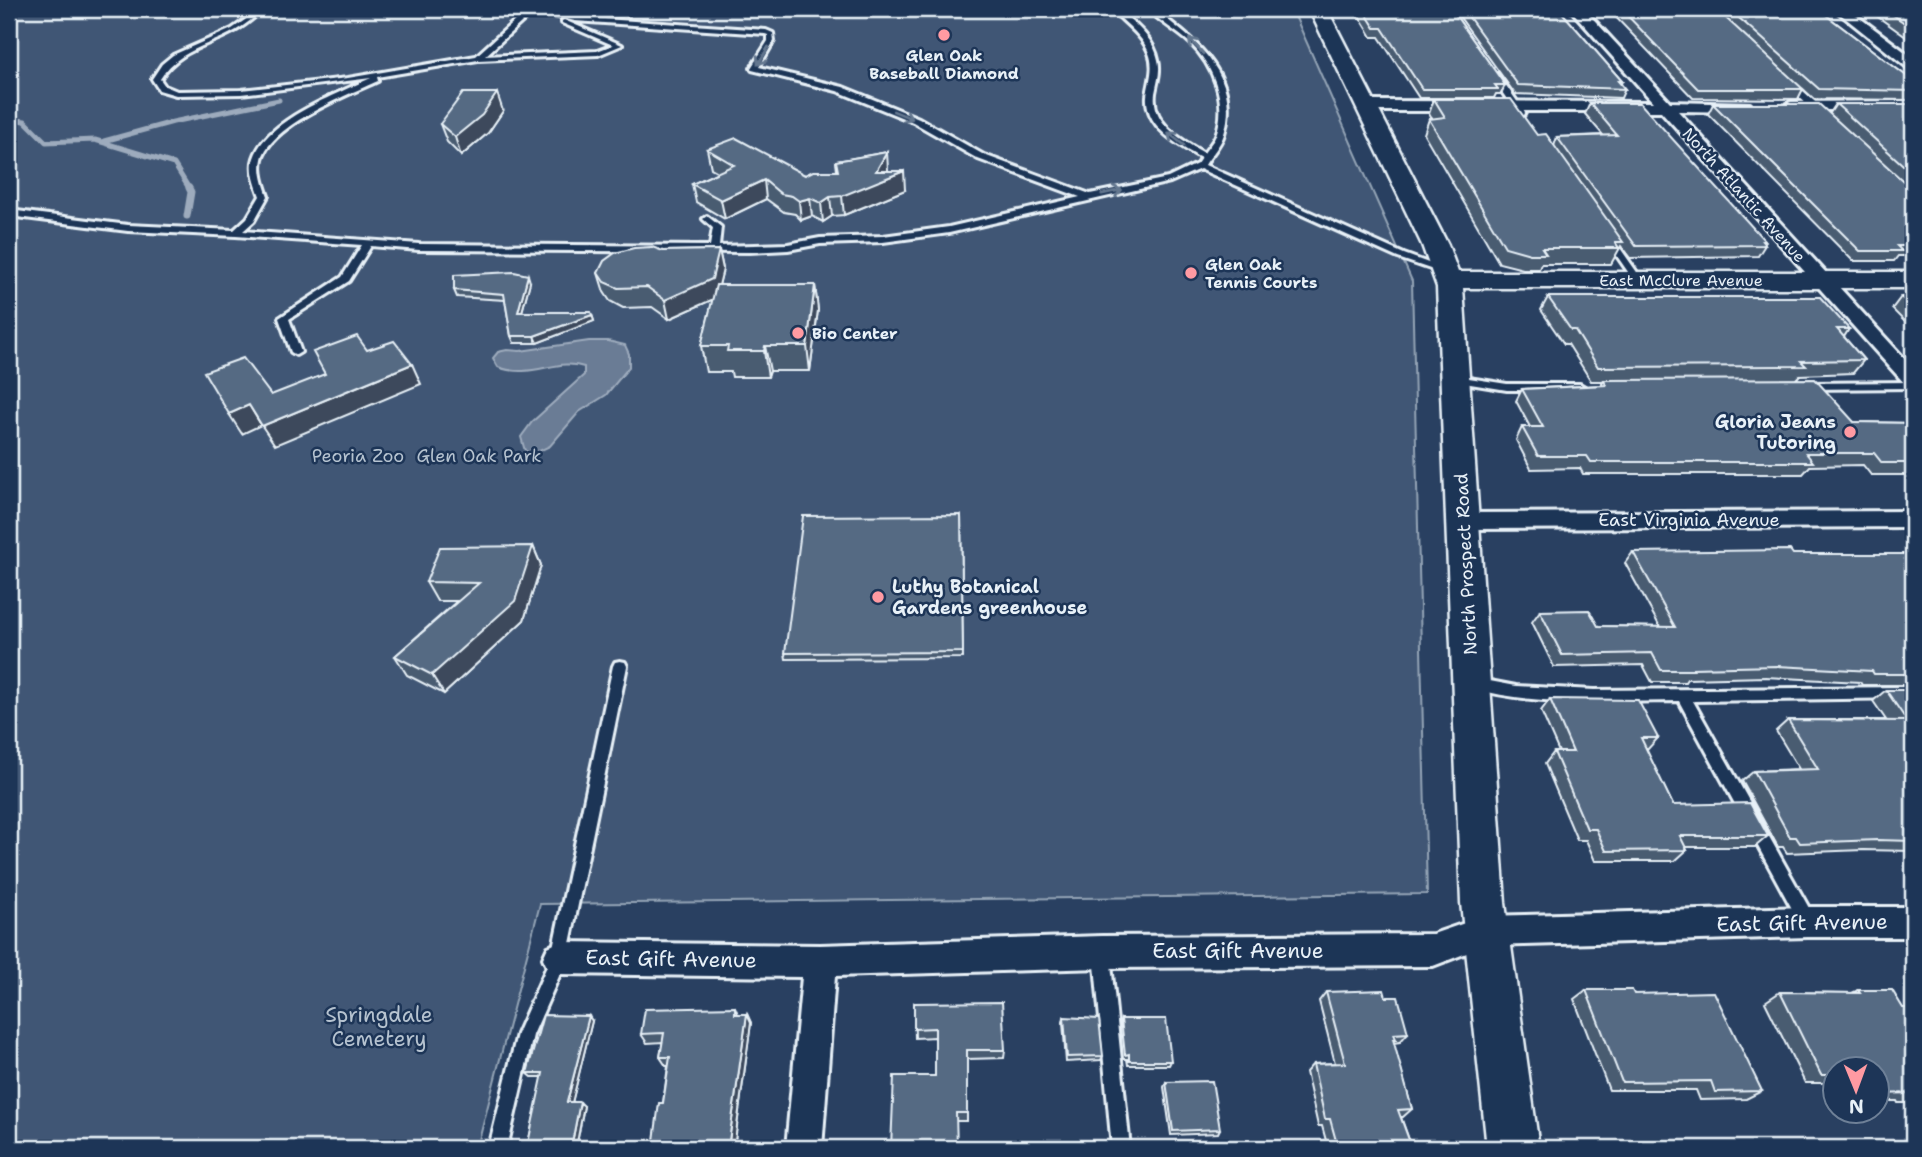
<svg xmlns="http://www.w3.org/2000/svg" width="1922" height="1157" viewBox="0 0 1922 1157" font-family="'Shantell Sans',sans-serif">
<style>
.green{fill:#415774;stroke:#94a4b6;stroke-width:2}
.water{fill:#6b7c95;stroke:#9dabbd;stroke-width:2}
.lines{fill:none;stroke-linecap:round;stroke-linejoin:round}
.stream-far1{stroke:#9dabbd;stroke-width:5}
.stream{stroke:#9dabbd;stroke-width:7}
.lane-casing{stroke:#e8f1f8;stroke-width:6}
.street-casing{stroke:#e8f1f8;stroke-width:6}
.secondary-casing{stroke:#e8f1f8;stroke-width:5}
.lane{fill:#1d3557;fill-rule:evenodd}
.street{fill:#1d3557;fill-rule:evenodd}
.secondary{fill:#1d3557;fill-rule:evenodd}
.wall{fill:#495b71;stroke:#e8f1f8;stroke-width:2}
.shaded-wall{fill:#3c4a5c;stroke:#e8f1f8;stroke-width:2}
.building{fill:#556a83;stroke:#e8f1f8;stroke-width:2}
.oneway{stroke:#64778f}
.poi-dot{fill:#ff9aa2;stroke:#1d3557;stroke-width:2.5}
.labels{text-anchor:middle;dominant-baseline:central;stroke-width:5;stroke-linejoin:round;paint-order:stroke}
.far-poi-label{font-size:16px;font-weight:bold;fill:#e8f1f8;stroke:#1d3557;text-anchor:start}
.far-street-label{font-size:16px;fill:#e8f1f8;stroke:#1d3557}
.poi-label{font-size:18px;font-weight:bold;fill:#e8f1f8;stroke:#1d3557;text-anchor:end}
.park-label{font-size:18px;fill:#b6c3d0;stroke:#1d3557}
.street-label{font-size:18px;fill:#e8f1f8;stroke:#1d3557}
.near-street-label{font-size:21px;fill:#e8f1f8;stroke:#1d3557}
.near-park-label{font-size:21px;fill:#b6c3d0;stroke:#1d3557}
</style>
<rect width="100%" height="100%" fill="#294061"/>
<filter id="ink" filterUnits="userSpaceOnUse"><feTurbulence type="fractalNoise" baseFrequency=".0143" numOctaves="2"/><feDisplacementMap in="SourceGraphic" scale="14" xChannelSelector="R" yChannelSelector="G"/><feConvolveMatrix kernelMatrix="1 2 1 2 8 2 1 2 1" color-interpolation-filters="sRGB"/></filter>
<g filter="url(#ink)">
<path class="green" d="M9,9H1292L1412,281L1427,894L540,904L477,1148H9Z"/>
<path class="water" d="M589,341H608L625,345L629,354V367L606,395L579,412L550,446L533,454L525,451L521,437L532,422L584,375V367C558,357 531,380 498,367L493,358L498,352L507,350L520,351Z"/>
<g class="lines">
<path class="stream-far1" d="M9,119L25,121L46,142L95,140L174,164L190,190
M104,141L173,122L279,100"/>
<path class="stream" d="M187,216L191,192L189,188"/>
<g class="lane-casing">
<path id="lane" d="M256,9H262C231,46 184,40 160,79L165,86L177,91L241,90L348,78L476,56L528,9H540L575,17L766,30L773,33L774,41L759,67L843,87L919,118L984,155L1090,194L1168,178L1197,164L1201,158C1178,145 1145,127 1147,96C1149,81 1155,68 1149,53C1142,34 1124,23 1111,9H1118C1134,23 1154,38 1158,60C1161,71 1157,82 1155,93C1151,124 1182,140 1204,153C1208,147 1214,141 1216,135C1228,103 1214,66 1190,43C1177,31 1160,22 1147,9H1154C1194,40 1242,74 1224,134C1221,145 1210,156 1205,165L1404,254L1450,271L1448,273H1442L1398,258L1200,169L1170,182L949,233L883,242L820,244L788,250L750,252L419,250L371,246L349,281L289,319L301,352L296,355L291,352L279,318L342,277L362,245L236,236L128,231L9,216V210L128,225L234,230L247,218L260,196C256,185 250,170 254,158C266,120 337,94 371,78L241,94L176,95L159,90L152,79L162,64L173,55L232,29L245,20ZM534,11L575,21L765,34L768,35V41L751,68L752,70L837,91L913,122L978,159L1080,197L949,227L883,236L820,238L788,244L719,246L721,227L707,216L703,219L713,228L710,246L419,244L243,231L254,221L268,196C264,185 259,171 262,159C271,125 347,95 378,81L377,77L478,60L598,55L622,45L564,20L562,21V23L613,45L597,51L485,56Z
M595,9H605L628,16L625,18Z
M1492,74H1498L1525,113L1524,115H1518L1491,76Z
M1787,82H1793L1824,110V114H1818L1787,86Z
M1610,237L1613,238L1641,278V282H1635L1606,240Z
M1456,376L1507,384H1580L1585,387L1580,390H1507L1452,381V377Z
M1913,382V388L1805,389L1800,386L1805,383Z
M620,661L625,662L627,666L567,958L533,1035L507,1148H489L517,1034L551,957L613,666L615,662Z
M1474,678L1516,686L1594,690L1913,687V698L1693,701L1814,917L1816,922L1814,927L1808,930L1802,927L1679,701C1614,701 1532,707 1469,687L1467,683L1469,679Z
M1102,946L1108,948L1110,954L1130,1148H1112L1094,954L1096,948Z"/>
</g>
<g class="street-casing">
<path id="street" d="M1570,9H1584L1670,102L1750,104L1753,107L1750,110L1745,112L1678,111L1913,368V386L1906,385L1661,111H1366L1358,106L1366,101L1653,102Z
M1834,9H1848L1913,58V69L1908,68Z
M1791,102L1913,101V110H1786L1783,107L1786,104Z
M1913,511V527L1464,529L1456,527L1452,521L1456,515L1464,513Z
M1808,907H1913V937H1808L1485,946L1433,966L1102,968L835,976L822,1148H786L802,977L559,974L548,969L543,958L548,947L559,942L820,945L1102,936L1433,934L1485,916Z"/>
</g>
<g class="secondary-casing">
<path id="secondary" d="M1309,9H1327L1448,245L1458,272H1913V288H1463L1505,903L1539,1148H1487L1461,903L1437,287L1422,245Z"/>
</g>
<use href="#lane" class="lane"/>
<use href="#street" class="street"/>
<use href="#secondary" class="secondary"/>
</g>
<path class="wall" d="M1355,9H1451L1505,85L1501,94H1496L1494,98H1419L1379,37H1372Z
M1454,9H1559L1622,81L1621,84L1625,89L1621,98L1515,94Z
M1608,9H1818L1913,81V100L1814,99L1803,89L1798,99L1693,98Z
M1867,9H1913V42Z
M1434,99L1537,135L1554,146L1557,137L1603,135L1585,114L1590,103L1765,241L1763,243L1765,245L1758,256L1630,258L1621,246L1611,264H1541L1539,269H1523L1499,263L1424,134L1429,119H1432L1429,114Z
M1713,104L1830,113L1836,104H1913V256H1898L1894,261H1853L1708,114Z
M503,111L488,133L461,156L447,142L440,124Z
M707,149L805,175L837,171L836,161L887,152V171L905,190L844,215L832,216L823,222L812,216L801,220L795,214L784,212L766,199L725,219L696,202L692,184L718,172L711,168Z
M719,250L723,269L719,285H815L818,310L810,371H770L768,377H732L731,372H706L701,346L713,299L669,319L652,307L623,308L610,301L604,292L598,273L663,251Z
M530,282L522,312L592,315L594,321L537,343H514L511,336L505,300L457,297L454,290Z
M1913,296V330L1892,309L1901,297Z
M1548,297L1849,329L1844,337L1864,360L1853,373L1800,375L1796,379L1854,422L1913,423V475H1871L1863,465L1810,466L1803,474H1583L1580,468L1531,469L1516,440L1522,427H1530L1516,401L1522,389L1601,385L1604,381H1591L1568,344H1564L1541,310Z
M961,515L963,658L786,659L785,653Z
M533,546L541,565L524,620L444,694L407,675L395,656L457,601H437L426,582Z
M1633,552L1793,554H1913V685H1862L1860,682L1766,677L1687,679L1685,682H1652L1643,665L1554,667L1532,622L1540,611L1598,626L1660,627L1625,563Z
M1886,690H1913V851L1863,850L1787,853L1783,847H1778L1742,781L1754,771L1799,769L1776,731L1788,720H1886L1873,701Z
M1550,699L1658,738L1647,750H1646L1673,805L1768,836L1755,847H1685L1687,850L1675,861H1595L1586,840H1577L1545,764L1554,752H1559L1541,711Z
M1586,990L1762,1091L1746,1099L1700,1100L1696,1090H1609L1574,999Z
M1858,990L1903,1008H1913V1103H1898L1897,1101H1877V1069H1835V1083H1805L1765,1002L1780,992L1852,993Z
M1326,992L1386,997L1408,1033L1400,1042L1393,1043L1412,1109L1403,1117H1401L1412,1148H1328L1322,1126H1318L1306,1072L1313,1064L1335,1063L1319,1001Z
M914,1003L1005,1050L1004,1058L967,1059V1121H956L935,1076V1037L915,1038Z
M735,1007L738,1014H747L751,1023L734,1148H653L663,1103L668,1066H666L660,1057L663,1042L647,1043L641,1034Z
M1064,1017L1103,1056L1101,1060L1066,1062L1063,1022Z
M1121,1019L1171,1061L1169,1065H1128L1127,1059H1123L1120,1024Z
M592,1021L572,1102L584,1106L576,1148H527L543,1077H532L527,1073Z
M1166,1082L1220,1129L1218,1133L1171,1135L1164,1087Z"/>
<path class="shaded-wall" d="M497,93L503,111L488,133L461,156L455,137Z
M887,152L888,170L882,180L904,171L905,190L844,215L842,196L876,171Z
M764,180L766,199L725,219L721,200Z
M830,197L832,216L823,222L821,203Z
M810,198L812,216L801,220L799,201Z
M719,250L723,269L716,298L669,319L665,300Z
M528,275L530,282L520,319L518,312Z
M815,285L818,310L810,371L807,346Z
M592,315L594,321L537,343L534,336Z
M765,346L770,371L768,377L764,351Z
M412,364L421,384L275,445L262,426Z
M249,405L261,425L242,434L229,414Z
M533,546L541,565L524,620L444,694L432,675Z
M747,1014L751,1023L734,1148H728Z
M589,1016L592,1021L571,1107L567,1102Z
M580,1102L584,1106L576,1148H571Z"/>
<path class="building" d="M1363,9H1451L1505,85H1495L1498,89H1422L1382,28H1375Z
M1463,9H1559L1622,81H1618L1625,89L1518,85Z
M1621,9H1716L1803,89H1698Z
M1729,9H1818L1913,81V91L1819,89Z
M1885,9H1913V29Z
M463,93H497L482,115L455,137L440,124Z
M1434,99H1511L1537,135L1546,134L1623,242H1615L1619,248H1542L1546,254H1530L1505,247L1429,119L1445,117Z
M1590,103H1640L1765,241H1762L1765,245L1636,246L1557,137L1617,135Z
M1713,104H1819L1913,190V246H1897L1902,251H1860Z
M1836,104H1913V174Z
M736,138L805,175L813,171H838L836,161L887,152L876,171H904L842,196L830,197L821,203L810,198L799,201L792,196L781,194L764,180L721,200L692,184L734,165L707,149Z
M652,247L663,251L719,250L712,279L665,300L647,287L618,288L604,282L598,273L604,261L615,253L634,248Z
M514,272L528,275L518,312H591L592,315L534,336H511L504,294L454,290V275Z
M716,285H815L807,346H765L764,351H727L728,346H701Z
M1913,296V309L1901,297Z
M1548,297H1820L1849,329H1837L1864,360L1801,361L1806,366L1598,367L1575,330H1571Z
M357,336L367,350L394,341L412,364L262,426L249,405L229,414L204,372L243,358L271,395L325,374L313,352Z
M1815,379L1854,422L1913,423V463H1882L1874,453H1806L1813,462H1591L1587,456H1538L1522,427H1543L1522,389L1606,385L1604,380Z
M961,515L963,652L785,653L803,516Z
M533,546L515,601L432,675L395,656L479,583L426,582L440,547Z
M1790,550L1793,554H1913V674H1874L1872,671L1777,666L1693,668L1694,670H1661L1652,653L1562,655L1540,611L1589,610L1598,626L1675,627L1633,552Z
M1886,690H1913V841L1877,840L1800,843L1796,837H1790L1754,771L1818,769L1788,720L1907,721Z
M1550,699L1638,700L1658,738H1641L1673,805L1750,803L1768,836H1680L1687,850L1606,851L1596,829H1587L1554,752H1573Z
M1384,990L1386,997H1398L1408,1033L1394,1034L1396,1039H1393L1412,1109L1398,1110L1412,1148H1338L1330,1119H1325L1313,1064L1345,1063L1326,992Z
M1586,990H1632L1634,994L1714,992L1762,1091L1715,1092L1711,1081L1622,1082Z
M1858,990H1892L1903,1008H1913V1093L1877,1094V1069H1835V1075H1821L1780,992L1860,993Z
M1002,1002L1005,1050H967V1113H956L957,1148H891L894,1076H935V1028L914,1029V1003Z
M735,1007V1014H747L728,1148H653L659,1103H663L670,1057H660L664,1033L641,1034L645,1009Z
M543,1015L589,1016L567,1102H580L571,1148H527L543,1073H527Z
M1064,1017L1099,1019L1103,1056L1067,1057Z
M1121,1019H1166L1171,1061H1129V1054L1125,1055Z
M1212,1081L1220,1129L1173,1131L1166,1082Z"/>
<defs><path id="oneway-shaft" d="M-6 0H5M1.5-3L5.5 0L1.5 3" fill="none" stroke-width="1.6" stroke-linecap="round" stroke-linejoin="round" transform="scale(1.75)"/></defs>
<g class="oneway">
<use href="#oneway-shaft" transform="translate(1196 46) rotate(-133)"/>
<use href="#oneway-shaft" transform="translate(763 56) rotate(121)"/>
<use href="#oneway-shaft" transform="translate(903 115) rotate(22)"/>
<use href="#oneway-shaft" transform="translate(1176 139) rotate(-141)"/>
<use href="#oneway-shaft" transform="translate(1112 192) rotate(-12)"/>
</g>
</g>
<g class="poi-dot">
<circle cx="944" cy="35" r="7"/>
<circle cx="1191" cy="273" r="7"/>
<circle cx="798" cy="333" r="7"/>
<circle cx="1850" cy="432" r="7"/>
<circle cx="878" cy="597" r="7"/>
</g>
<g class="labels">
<g class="far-poi-label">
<text x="944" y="55" text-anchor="middle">Glen Oak<tspan x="944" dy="18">Baseball Diamond</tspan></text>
<text x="1205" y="264">Glen Oak<tspan x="1205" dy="18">Tennis Courts</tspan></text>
<text x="812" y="333">Bio Center</text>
</g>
<g class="far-street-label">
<text transform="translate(1744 195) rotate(48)">North Atlantic Avenue</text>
<text x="1681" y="280">East McClure Avenue</text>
</g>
<g class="poi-label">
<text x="1836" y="422">Gloria Jeans<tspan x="1836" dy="21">Tutoring</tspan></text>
<text x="892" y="587" text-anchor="start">Luthy Botanical<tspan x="892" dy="21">Gardens greenhouse</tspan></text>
</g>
<g class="park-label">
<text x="358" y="456">Peoria Zoo</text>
<text x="479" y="456">Glen Oak Park</text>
</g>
<g class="street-label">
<text x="1689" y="520">East Virginia Avenue</text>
<text transform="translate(1466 564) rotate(-93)">North Prospect Road</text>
</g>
<g class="near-street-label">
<text transform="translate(1802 923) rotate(-1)">East Gift Avenue</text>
<text x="1238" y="951">East Gift Avenue</text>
<text transform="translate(671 959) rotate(1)">East Gift Avenue</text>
</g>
<g class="near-park-label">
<text x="379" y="1015">Springdale<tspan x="379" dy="24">Cemetery</tspan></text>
</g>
</g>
<rect width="1922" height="1157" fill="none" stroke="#1d3557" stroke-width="35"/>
<rect x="18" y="18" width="1887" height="1122" fill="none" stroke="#e8f1f8" stroke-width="2.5" filter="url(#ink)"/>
<g transform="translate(1856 1090) rotate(179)"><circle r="33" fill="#1d3557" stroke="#6e8097" stroke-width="2"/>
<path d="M0-5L12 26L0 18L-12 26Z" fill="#ff9aa2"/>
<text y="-10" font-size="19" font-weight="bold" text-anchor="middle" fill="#e8f1f8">N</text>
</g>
</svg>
